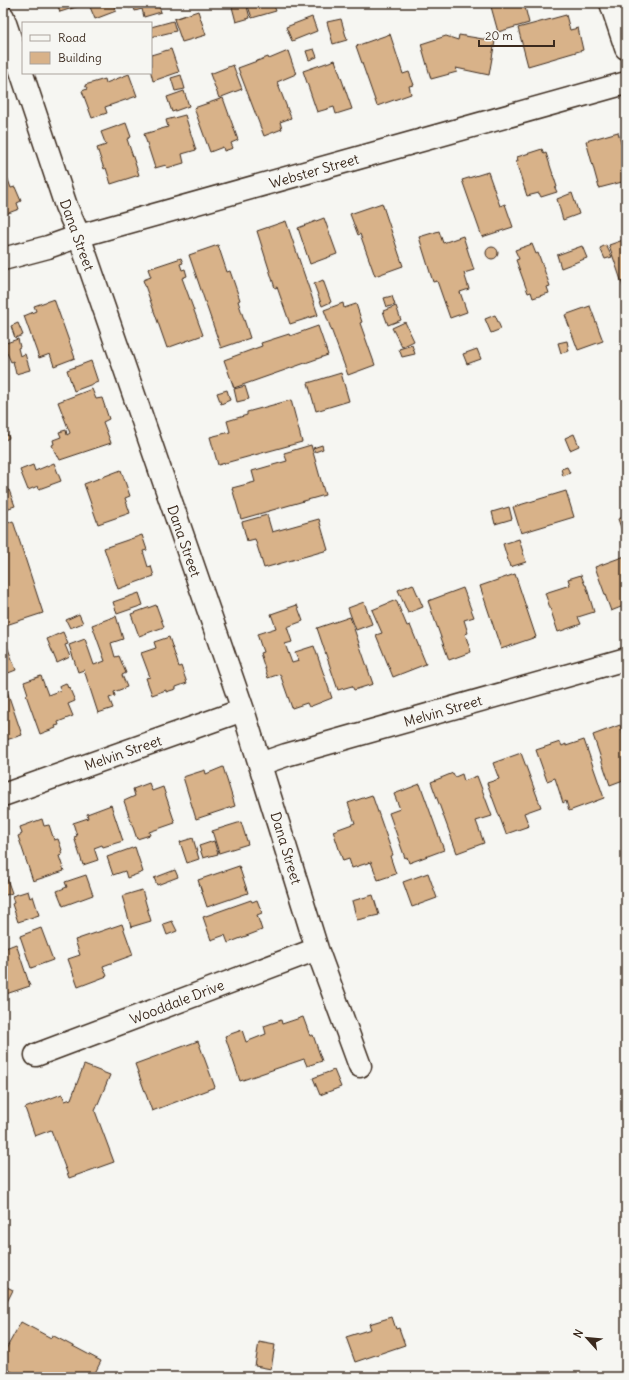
<svg xmlns="http://www.w3.org/2000/svg" width="629" height="1380" viewBox="0 0 629 1380" font-family="Delius,sans-serif">
<style>
.building{fill:#d8b289;stroke:#3b2a1e}
.lines{fill:none;stroke-linecap:round;stroke-linejoin:round}
.minor-casing{stroke:#3b2a1e;stroke-width:25}
.minor{stroke:#f6f6f2;stroke-width:22}
.labels{text-anchor:middle;dominant-baseline:central;stroke-width:3.5;stroke-linejoin:round;paint-order:stroke}
.street-label{font-size:14px;fill:#3b2a1e;stroke:#f6f6f2}
</style>
<rect width="100%" height="100%" fill="#f6f6f2"/>
<filter id="ink" filterUnits="userSpaceOnUse"><feTurbulence type="fractalNoise" baseFrequency=".025" numOctaves="2"/><feDisplacementMap in="SourceGraphic" scale="8" xChannelSelector="R" yChannelSelector="G"/><feConvolveMatrix kernelMatrix="1 2 1 2 8 2 1 2 1" color-interpolation-filters="sRGB"/></filter>
<g filter="url(#ink)">
<path class="building" d="M57,3H89L60,12Z
M101,3H113L116,11L95,19L90,7Z
M127,3H158L161,12L144,17L142,9L135,11L134,7L129,8Z
M231,3H246L250,18L236,22Z
M247,3H273L276,11L252,18Z
M490,3H524L529,23L498,32Z
M198,11L206,35L182,42L174,19Z
M566,15L570,30L578,28L583,50L528,66L518,28Z
M312,17L317,31L292,41L286,27Z
M341,19L347,40L333,44L327,22Z
M173,21L176,31L151,37V27Z
M390,34L403,74L409,72L414,85L409,86L411,94L377,106L356,46Z
M459,35L495,41L489,75L456,68L457,72L431,79L421,44L446,36L458,40Z
M171,49L179,72L153,81L151,73V55Z
M314,49L317,57L309,60L306,51Z
M288,51L296,74L277,82L291,118L280,122L282,129L264,136L238,68L268,57L269,59Z
M335,60L352,109L336,114L334,107L317,112L303,71Z
M233,65L242,89L219,98L210,74Z
M129,74L137,96L105,107L107,113L92,118L82,91L87,89L85,85L105,79L106,83Z
M181,75L185,89L175,91L171,78Z
M184,91L189,106L172,112L167,97Z
M223,98L238,140L231,143L233,148L224,151L223,147L210,152L194,108Z
M185,115L196,150L182,154L184,163L167,168L166,165L155,168L144,134L168,127L166,120Z
M126,123L131,137L127,139L139,175L111,184L106,168L104,169L97,148L106,145L101,132Z
M618,132L626,161V181L599,188L586,141Z
M542,149L544,154L546,153L557,187L555,188L557,192L541,197L539,193L527,196L516,162L518,161L517,157Z
M488,172L500,206L505,204L513,227L482,237L462,180Z
M6,174L11,188L15,187L21,201L17,203L19,209L3,215V175Z
M572,193L579,214L563,220L557,199Z
M382,203L403,266L375,276L360,234L358,235L350,214Z
M324,218L337,254L310,264L298,228Z
M286,221L318,315L290,324L277,287L275,288L257,231Z
M439,231L443,243L463,236L474,270L464,273L469,289L460,292L467,312L450,318L437,281L433,282L419,237Z
M626,239V295L609,245Z
M532,244L536,254L538,253L550,286L547,287L549,293L533,298L531,292L528,293L516,260L519,259L515,250Z
M218,245L227,272L230,271L240,300L238,301L250,338L221,348L189,255Z
M606,245L612,257L605,259L600,248Z
M582,246L587,258L561,268L557,255Z
M486 253a6 6 0 1 1 12 0a6 6 0 1 1-12 0Z
M181,258L183,263L180,264L182,270L185,269L187,276L182,278L203,335L167,348L143,280L151,277L148,269Z
M323,280L331,302L322,306L314,284Z
M392,296L395,305L387,307L384,298Z
M54,299L75,358L54,366L50,354L39,358L24,316L36,311L34,306Z
M343,303L344,308L356,304L362,322L360,323L375,365L348,375L324,310Z
M396,306L401,320L388,325L383,311Z
M590,306L603,341L578,350L565,315Z
M495,315L501,329L491,333L485,319Z
M405,322L414,341L402,347L392,328Z
M18,323L23,335L15,338L11,326Z
M318,326L328,355L234,388L224,360L262,346L261,343L289,334L290,336Z
M18,339L20,347L18,348L20,356L25,354L30,370L16,374L13,361L11,362L3,344Z
M567,341L569,351L561,353L558,343Z
M412,345L415,354L402,357L399,349Z
M477,349L481,359L467,364L463,354Z
M91,361L98,382L74,391L67,370Z
M341,373L349,401L316,411L308,383Z
M245,386L249,399L237,402L234,389Z
M92,389L96,399L102,398L109,419L103,422L111,443L60,460L58,456L57,457L52,445L54,444L53,440L61,437L59,432L66,430L67,435L70,433L58,402Z
M227,390L230,400L221,404L217,393Z
M291,400L302,442L218,465L210,437L230,432L227,421L247,415V412Z
M3,425L9,438L3,441Z
M574,434L579,446L570,450L565,438Z
M311,445L325,495L241,519L232,488L255,482L252,471L287,461L284,453Z
M322,445L323,449L315,452L313,448Z
M54,463L61,481L39,489L38,486L28,490L20,470L33,465L35,471Z
M567,467L570,473L563,476L561,469Z
M121,470L130,496L125,498L130,513L98,524L84,484Z
M9,490L15,506L3,510V491Z
M566,491L574,517L521,533L513,507Z
M509,507L512,519L495,524L492,512Z
M267,515L272,532L319,519L328,550L264,568L255,539L247,541L242,522Z
M626,516V542L618,519Z
M13,521L43,613L3,626V525Z
M142,535L147,550L143,551L148,567L151,566L154,576L118,589L104,548Z
M519,539L526,562L510,567L503,544Z
M625,556L626,560V605L611,611L595,567Z
M515,574L536,637L501,649L480,586Z
M581,575L585,585H586L594,612L578,617L581,624L558,632L545,593L570,585L568,579Z
M413,584L423,607L408,613L398,590Z
M463,588L474,617L464,620L468,633L465,634L471,652L449,660L428,601Z
M139,593L143,605L117,614L113,602Z
M396,600L407,626L410,625L426,664L393,677L376,635L382,633L372,610Z
M364,602L372,624L356,630L348,608Z
M156,605L164,627L139,636L131,614Z
M297,605L303,621L287,627L292,642L285,644L292,663L299,661L295,652L314,646L332,698L309,707L307,703L292,708L280,674L268,678L260,653L263,652L257,634L276,628L271,614Z
M79,614L83,623L70,628L66,620Z
M116,616L123,639L111,643L115,657L119,656L126,673L122,675L127,687L114,692L115,696L109,698L113,708L98,713L84,670L78,672L69,645L85,639L94,665L105,661L92,625Z
M350,617L373,684L354,690L352,686L338,690L317,628Z
M63,632L68,644L65,645L70,657L57,663L47,639Z
M169,637L179,667L181,666L187,683L176,687V689L166,692V690L152,695L146,678L150,677L141,653L156,648L154,642Z
M7,646L16,670L3,675V648Z
M41,676L48,695L61,690L59,686L66,683L68,688L69,687L75,701L68,704L73,716L58,722L59,725L55,726L56,728L40,734L26,695L28,694L24,682Z
M3,687L4,689L6,688L22,735L6,740L7,745L3,746Z
M620,725L626,742V779L610,785L593,735Z
M584,740L604,798L569,811L566,801L563,803L555,778L547,781L536,750L560,742L562,746L566,744V746Z
M521,753L541,807L524,813L529,826L506,834L487,783L499,779L493,763Z
M223,767L235,806L196,819L183,777L205,770L206,774Z
M453,773L455,777L462,774L464,781L477,776L492,816L476,821L484,843L457,853L431,782Z
M149,783L152,791L163,787L175,823L149,832L150,835L137,839L124,801L135,796L133,789Z
M420,784L444,850L409,863L407,857L405,858L389,813L400,809L394,794Z
M372,795L393,855L390,856L396,874L378,880L371,862L352,868L349,859L343,861L333,831L355,823L348,803Z
M111,805L123,841L103,847L102,845L94,848L98,860L83,865L74,837L77,836L73,823L88,818L87,814Z
M42,819L44,826L49,825L54,840L58,839L62,850L61,851L62,855L59,856L64,871L33,881L18,836L22,834L20,827Z
M241,822L248,844L219,853L212,831Z
M193,838L199,859L187,863L180,842Z
M214,841L218,854L203,858L199,846Z
M135,847L143,872L127,878L125,871L113,875L107,857Z
M239,866L248,893L207,907L198,880Z
M3,868L12,893L3,896Z
M175,870L178,877L157,885L154,878Z
M428,873L437,898L412,907L403,882Z
M86,875L93,895L63,906L57,891L67,887L65,882Z
M142,890L151,921L131,927L122,896Z
M28,891L30,898L33,896L39,915L18,922L12,904L14,903L12,896Z
M373,895L379,915L357,920L352,901Z
M251,900L252,902L257,900L262,913L257,915L262,930L228,943L225,935L211,940L203,917Z
M172,921L177,931L167,935L163,924Z
M122,924L133,955L103,966L107,976L78,987L68,959L80,955L75,940Z
M41,928L53,960L31,968L20,936Z
M16,944L30,986L3,995V949Z
M303,1017L310,1036L313,1035L322,1061L307,1066L304,1059L240,1081L225,1036L242,1030L246,1042L266,1034L264,1026L281,1020L282,1024Z
M198,1041L215,1087L152,1111L135,1064Z
M84,1065L110,1075L95,1111L114,1162L69,1178L51,1130L35,1136L25,1108L62,1094L65,1101L71,1099Z
M334,1070L341,1087L320,1095L313,1078Z
M3,1285L13,1290L3,1310Z
M392,1317L396,1329L399,1328L405,1345L355,1362L346,1337L371,1329L369,1324Z
M21,1322L51,1338L52,1335L101,1361L93,1377H14L16,1374L3,1367V1350L4,1348L6,1349Z
M259,1342L275,1345L271,1369L255,1366Z"/>
<g class="lines">
<g class="minor-casing">
<path id="minor" d="M611,3L626,48
M3,17L66,206L79,236L243,710L317,949L360,1066
M3,259L48,247L79,236L626,83
M260,764L286,755L626,659
M3,795L243,710
M36,1055L317,949"/>
</g>
<use href="#minor" class="minor"/>
</g>
</g>
<g class="labels">
<g class="street-label">
<text transform="translate(314 171) rotate(-16)">Webster Street</text>
<text transform="translate(77 235) rotate(70)">Dana Street</text>
<text transform="translate(184 541) rotate(71)">Dana Street</text>
<text transform="translate(443 711) rotate(-16)">Melvin Street</text>
<text transform="translate(123 753) rotate(-19)">Melvin Street</text>
<text transform="translate(286 848) rotate(73)">Dana Street</text>
<text transform="translate(177 1002) rotate(-21)">Wooddale Drive</text>
</g>
</g>
<rect width="629" height="1380" fill="none" stroke="#f6f6f2" stroke-width="16"/>
<rect x="8" y="8" width="613" height="1364" fill="none" stroke="#3b2a1e" stroke-width="1.5" filter="url(#ink)"/>
<rect x="22" y="22" width="130" height="52" fill="#f6f6f2" stroke="#aba49d"/>
<rect x="30" y="35" width="20" height="6" fill="#f6f6f2" stroke="#aba49d"/>
<text x="58" y="42" font-size="12" fill="#3b2a1e">Road</text>
<rect x="30" y="52" width="20" height="12" fill="#d8b289" stroke="#aba49d"/>
<text x="58" y="62" font-size="12" fill="#3b2a1e">Building</text>
<g transform="translate(587 1338) rotate(297)" stroke="#f6f6f2" stroke-width="3" paint-order="stroke">
<path d="M0-3L7 15L0 10L-7 15Z" fill="#3b2a1e"/>
<text y="-6" font-size="11" font-weight="bold" text-anchor="middle" fill="#3b2a1e">N</text>
</g>
<path d="M479 40v6h75v-6" fill="none" stroke="#3b2a1e" stroke-width="2"/>
<text x="485" y="40" font-size="12" fill="#3b2a1e" stroke="#f6f6f2" stroke-width="3" paint-order="stroke">20 m</text>
</svg>
